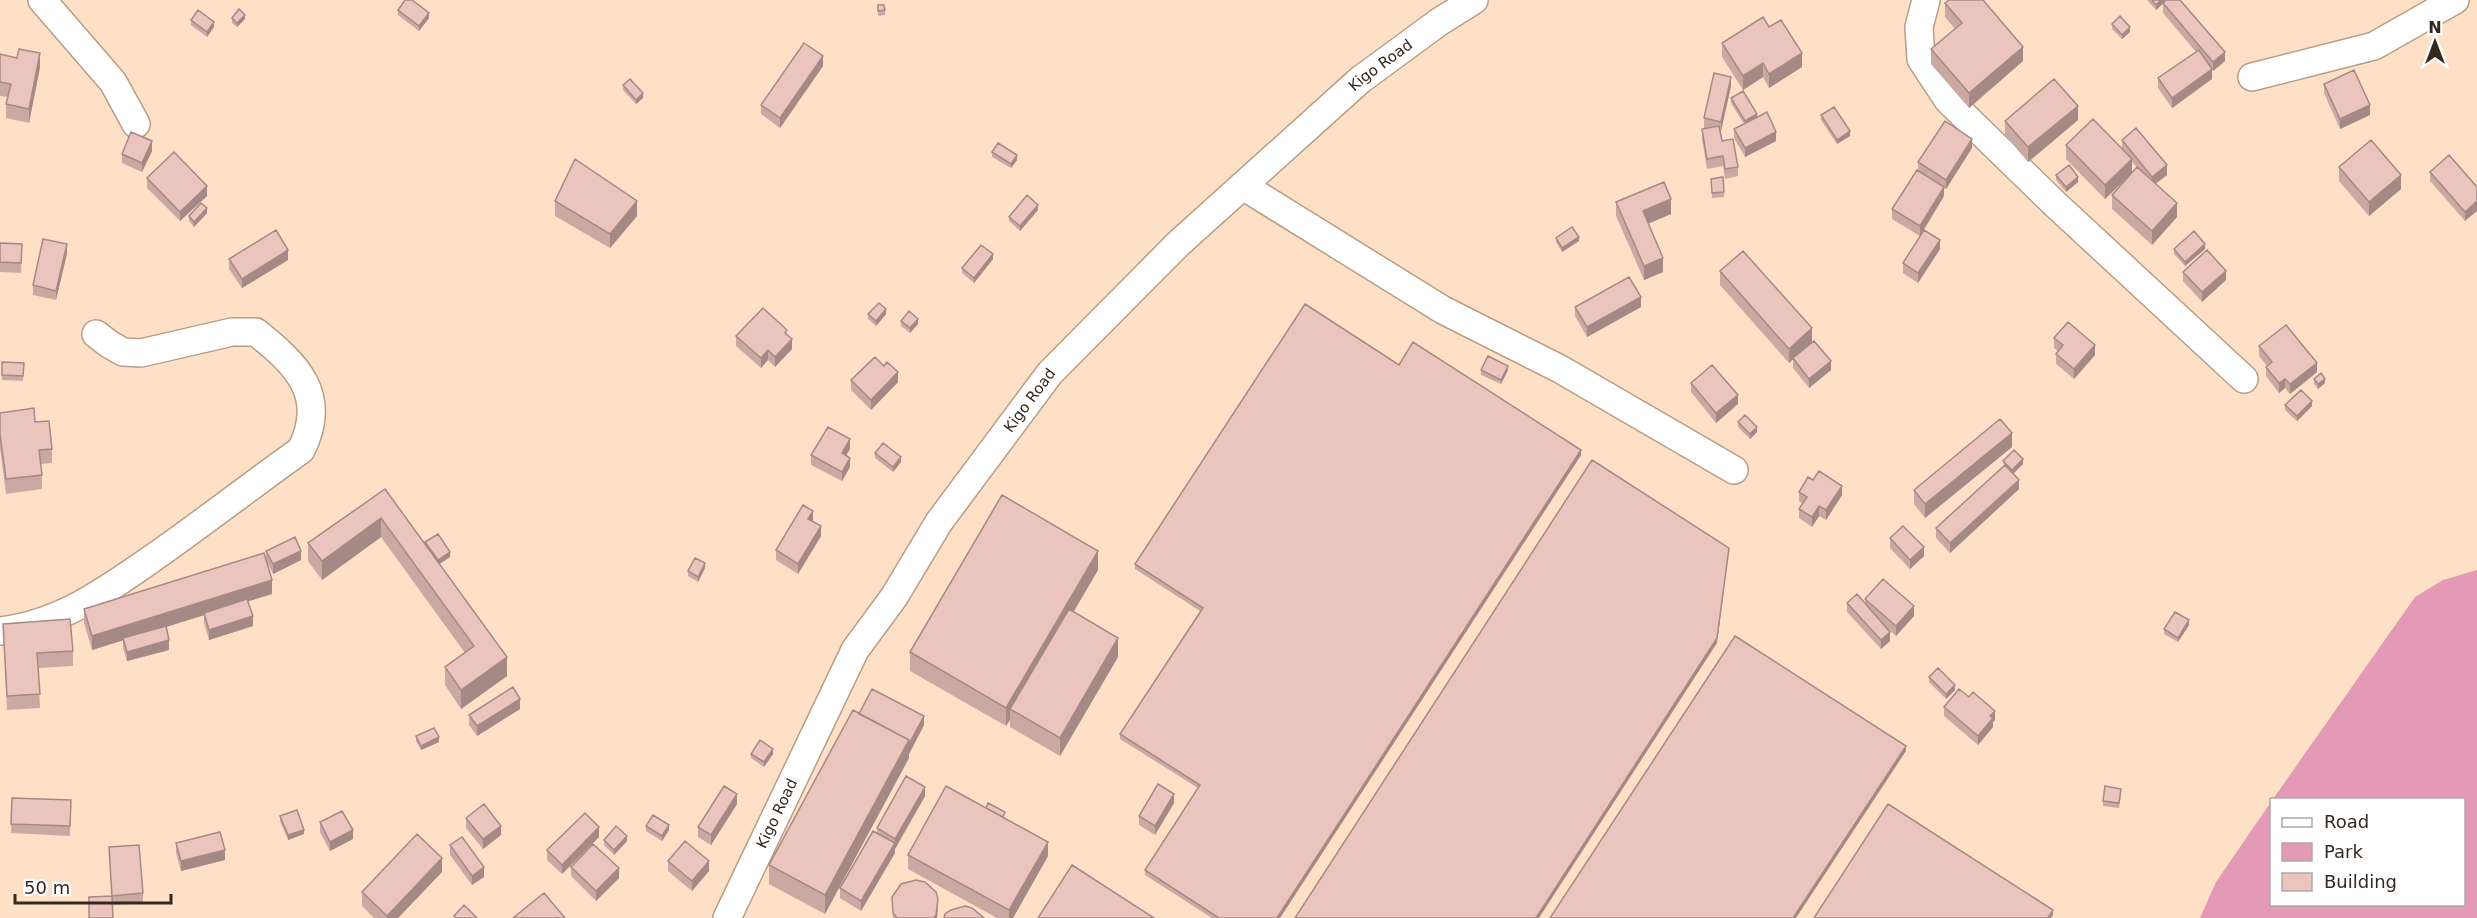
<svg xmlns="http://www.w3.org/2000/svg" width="2477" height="918" viewBox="0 0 2477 918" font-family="'DejaVu Sans',sans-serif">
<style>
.green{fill:#e49ab7}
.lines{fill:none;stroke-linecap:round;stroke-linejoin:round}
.minor-casing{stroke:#b99d85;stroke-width:30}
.minor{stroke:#fff;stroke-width:27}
.wall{fill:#cba9a3;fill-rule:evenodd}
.shaded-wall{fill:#a58985}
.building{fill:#ecc4be;stroke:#a58985;stroke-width:1.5}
.labels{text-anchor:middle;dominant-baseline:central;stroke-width:4.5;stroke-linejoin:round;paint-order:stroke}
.street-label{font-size:15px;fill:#34291f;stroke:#fff}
</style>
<rect width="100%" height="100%" fill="#fde0c6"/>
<path class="green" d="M2477,570V918H2200L2216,882L2271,802L2272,904H2464V800L2273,799L2415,597L2443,580Z"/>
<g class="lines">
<g class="minor-casing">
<g id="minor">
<path d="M42,0L113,82L136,124"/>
<path d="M1926,0L1919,27L1921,59L1948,100L2055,204L2244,379"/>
<path d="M2252,77L2374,46L2455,0"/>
<path d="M1243,186L1443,310L1560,369L1734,470"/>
<path d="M0,631C62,624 110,588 160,553C207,520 253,484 301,450C329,395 296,364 256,332H232L141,353L123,352L109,344L96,334"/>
<path id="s1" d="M727,918L855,650L894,597L939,522L1050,373L1178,244L1360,80L1439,22L1474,0"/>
</g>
</g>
<use href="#minor" class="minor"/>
</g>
<path class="wall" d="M2147,0H2180L2225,61L2213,71L2212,70V79L2172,108L2158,88V78L2196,52L2163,13V4L2156,10Z
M1945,3L2023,61L1969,108L1931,64V49L1955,29L1945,17Z
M878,5L885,10V15L878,16Z
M398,10L429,18L419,31L398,15Z
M232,18L245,19L237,27L232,23Z
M191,20L214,27L207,37L191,25Z
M2112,24L2130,32L2122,39L2112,29Z
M1769,27L1802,67L1769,88L1763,77L1743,90L1722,57V43Z
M0,54L40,67L29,123L6,118V104L8,97L0,96Z
M823,66L780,128L761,114V105Z
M2324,84L2370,115L2340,129L2324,93Z
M623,85L643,98L636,104L623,90Z
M1731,86L1721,131H1720L1722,141L1738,167V176L1725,179L1723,166L1707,169L1702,139V129L1707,128H1704V118Z
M1731,98L1757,117L1776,141L1745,157L1734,138V129L1744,124L1731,103Z
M1821,115L1850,136L1837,144L1821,120Z
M2078,120L2028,162L2005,135V121Z
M2122,140L2167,175L2156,184L2177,217L2152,245L2112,209V195L2127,178L2105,199L2066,159V145L2122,149ZM2132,162L2137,167L2132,172Z
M1972,148L1946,189H1944V196L1920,236L1892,219V209L1918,171V162Z
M152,151L142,172L122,163V154Z
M992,152L1017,160L1011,168L992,157Z
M2339,167L2401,189L2369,216L2339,181Z
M2430,172L2477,187L2465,221L2430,181Z
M2056,175L2078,182L2066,192L2056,180Z
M147,178L207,196L180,221L147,188Z
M1711,179L1724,192V197L1712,198Z
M555,201L637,216L610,248L555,216Z
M1616,202L1671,214L1648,223L1663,272L1644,280L1616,216Z
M1038,210L1020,231L1009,221V217Z
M207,213L194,227L189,221V216Z
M1556,238L1579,241L1562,252L1556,242Z
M0,243L22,244L21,273L0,272Z
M1940,249L1918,283L1903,273V263Z
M2174,249H2205L2185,266L2174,254Z
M67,253L56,300L33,295V285Z
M229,259L288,260L242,288L229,269Z
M993,259L974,283L962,273V268Z
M1720,271L1812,343L1831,370L1809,388L1793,368V359L1789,363L1720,285Z
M2183,272L2226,280L2202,302L2183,281Z
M1575,307H1641L1587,337L1575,316Z
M868,314H886L876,326L868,319Z
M901,321L918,324L910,333L901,326Z
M787,334L792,349L775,367L768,360L761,368L736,346V336Z
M2054,338L2095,355L2074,379L2056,364V354L2058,351L2054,348Z
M2259,346L2317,372L2290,394L2285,388L2279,393L2266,376V367L2267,366L2259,356Z
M2,362L24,363L23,381L2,380Z
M1399,365L1581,455L1280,918H1212L1145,875V870L1198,788L1120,739V734L1200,611L1135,569V564Z
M1481,370H1508L1501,384L1481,375Z
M2314,379L2325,383L2318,389L2314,384Z
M851,380L898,382L871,410L851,390Z
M1691,383L1738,404L1716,423L1691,392Z
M2285,405L2312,406L2297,421L2285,410Z
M0,413L35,422L52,449V463L41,464L42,475V489L6,494L0,448Z
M1738,422L1757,432L1750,439L1738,427Z
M2012,447L1925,518L1914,504V490Z
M850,449L846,455L850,467L842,481L811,465V455Z
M875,453L901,462L893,472L875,458Z
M2003,461L2023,464L2013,473L2019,489L1950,553L1936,538V528L2004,466Z
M1813,480L1842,495L1826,520L1819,516L1812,527L1799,518V509L1802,503L1799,501V492Z
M385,489L425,545V542L450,557L439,564L507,676L461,709L445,685V667L465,653L381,537L322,580L308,561V543Z
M813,520V521L821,536L798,574L776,560V550Z
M1890,538L1924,556L1910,569L1890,548Z
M266,551L301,560L273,574L266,560Z
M705,568L698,582L688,576V571Z
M1098,570L1073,612L1118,657L1060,756L1010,727V720L1006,726L910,671V652Z
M272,594L248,601L253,626L209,640L204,623V615L166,627L169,650L127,661L123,648V640L92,650L84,623V609Z
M1865,599L1914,616L1896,636L1885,626L1890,641L1881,649L1847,612V603L1865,604Z
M3,624L73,651V666L38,668L40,708L7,710Z
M2189,625L2178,642L2164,634V629Z
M1929,677L1955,690L1946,699L1929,682Z
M1944,707L1995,720L1993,722V727L1978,745L1944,716Z
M520,709L477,736L469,725V715Z
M859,714L924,725L909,754V758L825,914L769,884V865Z
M416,736L439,742L421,750L416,741Z
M751,754H773L764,767L751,758Z
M2121,794L2119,808L2103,806V801Z
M925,796L895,849V853L861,911L840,898V888L877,833V828Z
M12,798L71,800L70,836L11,833Z
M1174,803L1155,835L1139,825V816Z
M737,804L711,845L698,837V827Z
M986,808L1005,817V818L1048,856L1013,918H997L908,869V855Z
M280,816L304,834L288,840L280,821Z
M466,818L501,835L483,849L466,828Z
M320,822L353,839L330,851L320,832Z
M646,826L669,830L662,841L646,831Z
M599,837L562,874L547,860V850Z
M604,840L627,841L614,855L604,845Z
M176,843L225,860L181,871L176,853Z
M450,845L484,877L472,885L450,855Z
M109,847L143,893V903L112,905Z
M668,861L709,871L692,891L668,871Z
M571,867L619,878L596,901L571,876Z
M442,872L398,918H374L362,906V892Z
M892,897L938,909L937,918H893Z"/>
<path class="shaded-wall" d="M2161,0H2167L2156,10V5Z
M429,13V18L419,31V26Z
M245,15V19L237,27V23Z
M214,22V27L207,37V32Z
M2130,27V32L2122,39V35Z
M2023,47V61L1969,108V93Z
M2225,52V61L2213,71V62Z
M40,53V67L29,123V109Z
M1802,53V67L1769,88V74Z
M823,56V66L780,128V118Z
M1763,63V77L1743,90V76Z
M2212,69V79L2172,108V98Z
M1731,77V86L1721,131V122Z
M643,93V98L636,104V100Z
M2370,105V115L2340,129V119Z
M2078,106V120L2028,162V147Z
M1757,114V119L1745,126V121Z
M1850,131V136L1837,144V140Z
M1776,132V141L1745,157V148Z
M1972,139V148L1946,189V180Z
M152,141V151L142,172V163Z
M1017,155V160L1011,168V164Z
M2132,159V173L2105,199V185Z
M2167,165V175L2152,186V177Z
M2401,175V189L2369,216V202Z
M2078,177V182L2066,192V187Z
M207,186V196L180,221V212Z
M1944,187V196L1920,236V226Z
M1671,199V214L1643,226V211Z
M637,201V216L610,248V234Z
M2477,201V211L2465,221V212Z
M2177,203V217L2152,245V231Z
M1038,205V210L1020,231V226Z
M207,208V213L194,227V222Z
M1579,237V241L1562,252V248Z
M1940,240V249L1918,283V273Z
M67,244V253L56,300V291Z
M2205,244V249L2185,266V262Z
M288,250V260L242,288V279Z
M993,254V259L974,283V278Z
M1663,258V272L1644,280V266Z
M2226,271V280L2202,302V292Z
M1641,297V307L1587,337V327Z
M886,309V314L876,326V321Z
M918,319V324L910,333V328Z
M1812,328V343L1789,363V349Z
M792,339V349L775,367V357Z
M2095,345V355L2074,379V369Z
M768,350V360L761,368V358Z
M1831,361V370L1809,388V379Z
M2317,363V372L2290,394V384Z
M1508,366V370L1501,384V380Z
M898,372V382L871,410V400Z
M2285,379V388L2279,393V383Z
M2325,379V383L2318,389V384Z
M1738,395V404L1716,423V413Z
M2312,401V406L2297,421V416Z
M1757,427V432L1750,439V434Z
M2012,433V447L1925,518V504Z
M850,439V449L842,463V453Z
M1581,450V455L1280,918H1277Z
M901,457V462L893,472V467Z
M850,458V467L842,481V472Z
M2023,459V464L2012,475V470Z
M2019,480V489L1950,553V543Z
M1842,486V495L1826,520V510Z
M1819,506V516L1812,527V517Z
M813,511V520L808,528V519Z
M381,518V537L322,580V561Z
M821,526V536L798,574V564Z
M1924,547V556L1910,569V560Z
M1729,548L1717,643L1539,918H1536Z
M301,551V560L273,574V564Z
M1098,551V570L1015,712L1010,709V720L1006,726V708Z
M450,552V557L438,565V560Z
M705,563V568L698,582V577Z
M272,580V594L92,650V636Z
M1914,606V616L1896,636V626Z
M253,616V626L209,640V630Z
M2189,620V625L2178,642V638Z
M1890,632V641L1881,649V640Z
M1118,638V657L1060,756V738Z
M169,640V650L127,661V652Z
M507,657V676L461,709V690Z
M1955,685V690L1946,699V694Z
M520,699V709L477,736V726Z
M1995,711V720L1993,722V727L1978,745V736L1990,716Z
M924,716V725L909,754V758L825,914V895L909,740Z
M439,737V742L421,750V746Z
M1906,746V751L1796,918H1793Z
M773,749V754L764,767V762Z
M925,787V796L895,849V853L861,911V901L895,843V839Z
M737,794V804L711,845V835Z
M1174,794V803L1155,835V826Z
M669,825V830L662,841V836Z
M501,826V835L483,849V839Z
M599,827V837L562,874V865Z
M304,830V834L288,840V835Z
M353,830V839L330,851V842Z
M627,836V841L614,855V850Z
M1048,842V856L1013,918H1009V910Z
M225,850V860L181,871V861Z
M442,858V872L398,918H387V916Z
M709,861V871L692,891V881Z
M484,867V877L472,885V876Z
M619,868V878L596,901V891Z
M938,899L937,918H934Z
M2053,910V915L2051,918H2048Z"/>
<path class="building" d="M405,0H412L429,13L419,26L398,10Z
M1949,0H1983L2023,47L1969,93L1931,49L1962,23L1945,3Z
M2152,0H2161L2156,5Z
M2166,0H2180L2225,52L2213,62L2163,3Z
M878,5H884L885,10L878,11Z
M239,9L245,15L237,23L232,18Z
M198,10L214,22L207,32L191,20Z
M2120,16L2130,27L2122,35L2112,24Z
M1763,17L1769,27L1781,20L1802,53L1769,74L1763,63L1743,76L1722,43Z
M804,43L823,56L780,118L761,105Z
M19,49L40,53L29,109L6,104L11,84L0,82V54L17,58Z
M2199,50L2212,69L2172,98L2158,78Z
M2354,70L2370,105L2340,119L2324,84Z
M1714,73L1731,77L1721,122L1704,118Z
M630,79L643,93L636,100L623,85Z
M2054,79L2078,106L2028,147L2005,121Z
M1743,91L1757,114L1745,121L1731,98Z
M1834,107L1850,131L1837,140L1821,115Z
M1767,112L1776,132L1745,148L1734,129Z
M2093,119L2132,159L2105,185L2066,145Z
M1945,121L1972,139L1946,180L1918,162Z
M1719,126L1722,141L1733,139L1738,167L1725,169L1723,156L1707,159L1702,129Z
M2136,128L2167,165L2152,177L2122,140Z
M131,132L152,141L142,163L122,154Z
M2371,140L2401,175L2369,202L2339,167Z
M998,143L1017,155L1011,164L992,152Z
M174,152L207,186L180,212L147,178Z
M2449,155L2477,187V201L2465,212L2430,172Z
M575,159L637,201L610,234L555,201Z
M2069,165L2078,177L2066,187L2056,175Z
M2137,167L2177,203L2152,231L2112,195Z
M1917,170L1944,187L1920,226L1892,209Z
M1723,177L1724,192L1712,193L1711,179Z
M1664,182L1671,199L1643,211L1663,258L1644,266L1616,202Z
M1027,195L1038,205L1020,226L1009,217Z
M201,203L207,208L194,222L189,216Z
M1572,227L1579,237L1562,248L1556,238Z
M276,230L288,250L242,279L229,259Z
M1924,230L1940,240L1918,273L1903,263Z
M2194,231L2205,244L2185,262L2174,249Z
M43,239L67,244L56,291L33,285Z
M0,243L22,244L21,263L0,262Z
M981,245L993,254L974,278L962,268Z
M2207,250L2226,271L2202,292L2183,272Z
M1743,251L1812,328L1789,349L1720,271Z
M1629,277L1641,297L1587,327L1575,307Z
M879,303L886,309L876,321L868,314Z
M1305,304L1399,365L1413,342L1581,450L1277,918H1219L1145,870L1200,785L1120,734L1203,608L1135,564Z
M763,308L787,330L785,333L792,339L775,357L768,350L761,358L736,336Z
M909,311L918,319L910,328L901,321Z
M2068,322L2095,345L2074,369L2056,354L2063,345L2054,338Z
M2286,325L2317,363L2290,384L2285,379L2279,383L2266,367L2272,362L2259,346Z
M1814,341L1831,361L1809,379L1793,358Z
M1488,356L1508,366L1501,380L1481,370Z
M875,357L884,366L887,362L898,372L871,400L851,380Z
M2,362L24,363L23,376L2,375Z
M1712,365L1738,395L1716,413L1691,383Z
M2321,373L2325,379L2318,384L2314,379Z
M2301,390L2312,401L2297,416L2285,405Z
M34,408L35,422L49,421L52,449L39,450L42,475L6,479L0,434V413Z
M1745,415L1757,427L1750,434L1738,422Z
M2000,419L2012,433L1925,504L1914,490Z
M828,427L850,439L842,453L850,458L842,472L811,455Z
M883,443L901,457L893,467L875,453Z
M2014,450L2023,459L2012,470L2003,461Z
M1592,460L1729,548L1717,638L1536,918H1295Z
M2005,465L2019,480L1950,543L1936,528Z
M1819,471L1842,486L1826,510L1819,506L1812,517L1799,509L1807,497L1799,492L1808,477L1813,480Z
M385,489L507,657L461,690L445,667L474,646L381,518L322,561L308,543Z
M1002,495L1098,551L1006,708L910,652Z
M803,505L813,511L808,519L821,526L798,564L776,550Z
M1903,526L1924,547L1910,560L1890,538Z
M438,534L450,552L438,560L425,542Z
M295,537L301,551L273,564L266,551Z
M264,553L272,580L92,636L84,609Z
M695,558L705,563L698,577L688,571Z
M1883,579L1914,606L1896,626L1865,599Z
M1857,594L1890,632L1881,640L1847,603Z
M247,599L253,616L209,630L204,613Z
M1069,609L1118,638L1060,738L1010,709Z
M2175,612L2189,620L2178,638L2164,629Z
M70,619L73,651L37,653L40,694L7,696L3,624Z
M166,626L169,640L127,652L123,638Z
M1735,636L1906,746L1793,918H1550Z
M1938,668L1955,685L1946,694L1929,677Z
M513,687L520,699L477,726L469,715Z
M872,689L924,716L909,744V740L859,714Z
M1959,689L1969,697L1973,692L1995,711L1990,716L1993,718L1978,736L1944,707Z
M853,710L909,740L825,895L769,865Z
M434,728L439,737L421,746L416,736Z
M760,740L773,749L764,762L751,754Z
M906,776L925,787L895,839L877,828Z
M1158,784L1174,794L1155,826L1139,816Z
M724,786L737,794L711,835L698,827Z
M946,786L1048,842L1009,910L908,855Z
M2105,786L2121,789L2119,803L2103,801Z
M12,798L71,800L70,826L11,824Z
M988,803L1005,812L1003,817L986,808Z
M484,804L501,826L483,839L466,818Z
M1888,804L2053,910L2048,918H1814Z
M297,810L304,830L288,835L280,816Z
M342,811L353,830L330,842L320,822Z
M585,813L599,827L562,865L547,850Z
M653,815L669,825L662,836L646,826Z
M616,826L627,836L614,850L604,840Z
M873,831L895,843L861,901L840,888Z
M220,832L225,850L181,861L176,843Z
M417,834L442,858L387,916L362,892Z
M462,837L484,867L472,876L450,845Z
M685,841L709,861L692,881L668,861Z
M593,844L619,868L596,891L571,867Z
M139,845L143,893L112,896L109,847Z
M1072,865L1154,918H1038Z
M916,880L925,882L936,892L938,899L936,915L934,918H897L893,913L892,897L901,884Z
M544,893L565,918H513Z
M112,896L113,918H89V897Z
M464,905L477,918H456L454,916Z
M965,906L972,908L984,918H944L945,914L951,910Z"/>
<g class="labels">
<g class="street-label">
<text stroke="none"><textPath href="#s1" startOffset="1088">Kigo Road</textPath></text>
<text stroke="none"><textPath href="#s1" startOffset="602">Kigo Road</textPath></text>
<text stroke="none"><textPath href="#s1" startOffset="116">Kigo Road</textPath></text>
</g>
</g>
<rect x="2270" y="798" width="195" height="108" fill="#ffffff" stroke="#aea9a5" stroke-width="1.5"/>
<rect x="2282" y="818" width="30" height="9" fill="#ffffff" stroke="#aea9a5" stroke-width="1.5"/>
<text x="2324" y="828" font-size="18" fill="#34291f">Road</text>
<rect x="2282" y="843" width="30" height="18" fill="#e49ab7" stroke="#aea9a5" stroke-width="1.5"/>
<text x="2324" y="858" font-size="18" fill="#34291f">Park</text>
<rect x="2282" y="873" width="30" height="18" fill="#ecc4be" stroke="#aea9a5" stroke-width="1.5"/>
<text x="2324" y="888" font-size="18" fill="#34291f">Building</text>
<g transform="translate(2435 42)" stroke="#ffffff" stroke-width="4.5" paint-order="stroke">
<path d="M0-4.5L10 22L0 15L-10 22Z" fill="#34291f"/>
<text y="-9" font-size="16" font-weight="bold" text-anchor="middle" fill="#34291f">N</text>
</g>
<path d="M15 894v9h156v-9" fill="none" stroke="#34291f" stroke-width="3"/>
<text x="24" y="894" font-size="18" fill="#34291f" stroke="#ffffff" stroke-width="4.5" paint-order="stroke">50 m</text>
</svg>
